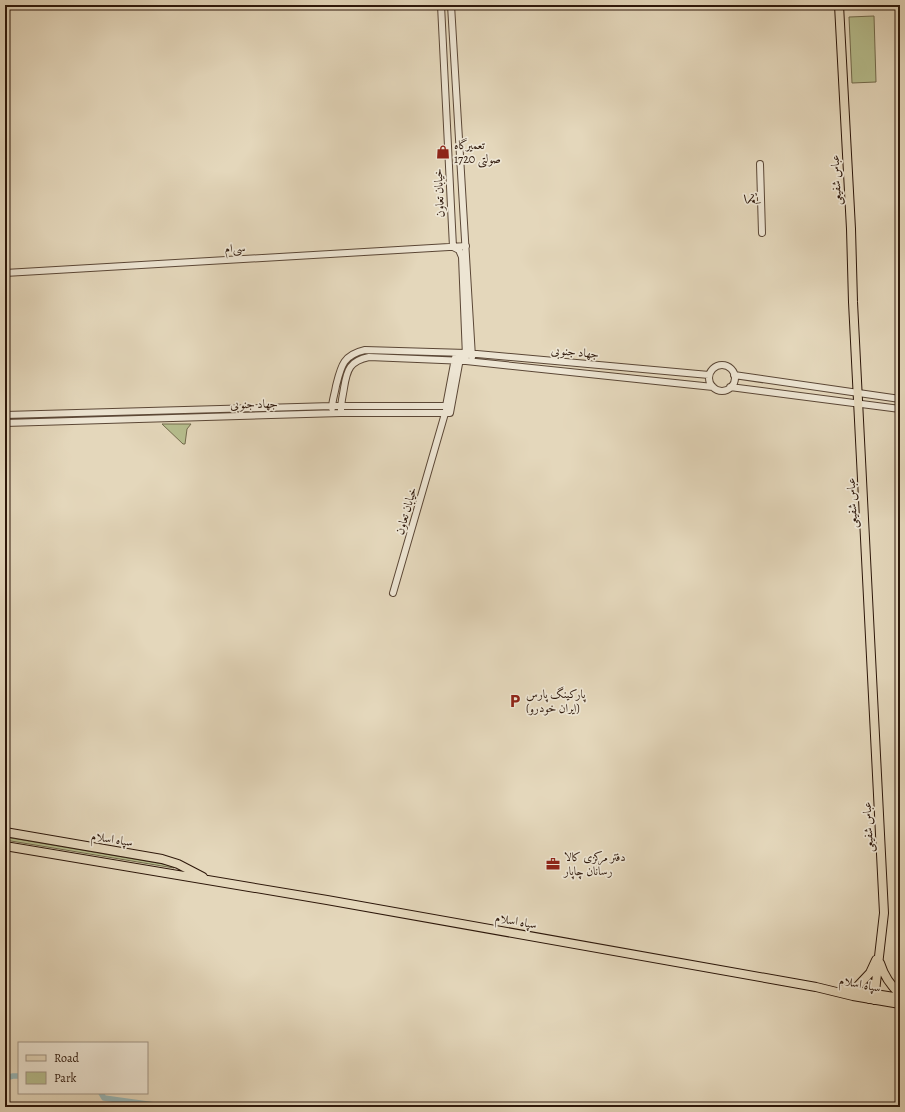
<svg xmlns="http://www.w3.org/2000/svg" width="905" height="1112" viewBox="0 0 905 1112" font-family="Alegreya,Amiri,serif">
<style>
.green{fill:#b6be8e;stroke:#726a4c}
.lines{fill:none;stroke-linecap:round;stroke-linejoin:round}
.canal{stroke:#98b8b9;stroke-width:5.5}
.minor-casing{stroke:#5b4736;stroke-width:8}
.major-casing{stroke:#2d170a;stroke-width:10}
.minor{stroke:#ede5d3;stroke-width:6}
.major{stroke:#e4d7bb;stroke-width:8}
.labels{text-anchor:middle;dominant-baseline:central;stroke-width:3.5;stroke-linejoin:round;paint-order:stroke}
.poi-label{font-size:12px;fill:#2d170a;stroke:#ede5d3;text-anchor:start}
.street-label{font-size:12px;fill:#2d170a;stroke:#ede5d3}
</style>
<rect width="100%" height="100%" fill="#e4d7bb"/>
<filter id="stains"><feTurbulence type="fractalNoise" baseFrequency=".005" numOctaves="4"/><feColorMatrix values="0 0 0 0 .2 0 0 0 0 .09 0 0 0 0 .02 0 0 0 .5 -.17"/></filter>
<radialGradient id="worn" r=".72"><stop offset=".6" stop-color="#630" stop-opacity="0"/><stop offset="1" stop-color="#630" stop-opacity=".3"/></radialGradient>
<path class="green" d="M874,16L876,82L852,83L849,17Z
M162,424H191L187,429L185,444H183Z
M5,837L175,866L174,868L168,867L5,840Z"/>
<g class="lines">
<path class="canal" d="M5,1078L13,1076H19
M101,1093L104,1098L169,1107"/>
<g class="minor-casing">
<path id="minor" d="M441,5L453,247
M451,5L472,357
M760,164L762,233
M453,247L459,250L462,257L466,357
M5,273L466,246
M709 378a13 13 0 1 1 26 0a13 13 0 1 1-26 0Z
M734,375L900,399
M730,387L900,409
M332,408C332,401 335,393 336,386C341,366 343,355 365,350L466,353L709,375
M341,410C341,402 343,395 344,388C347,369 350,361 369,357L466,361L713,387
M5,415L332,406H446L456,353
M5,423L341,413H450L461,353
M393,593L446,410"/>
</g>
<g class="major-casing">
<path id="major" d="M839,5L851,229L853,302L884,913L874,1000
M5,832L162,859L178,864L203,877
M5,846L327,900L816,987L853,996L900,1004
M880,963C884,976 890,985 900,994
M844,989L900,998
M854,990L870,973L876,960
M869,999L872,984"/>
</g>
<use href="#minor" class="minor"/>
<use href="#major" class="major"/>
</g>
<defs>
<g id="shop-bare" transform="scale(1.08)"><path d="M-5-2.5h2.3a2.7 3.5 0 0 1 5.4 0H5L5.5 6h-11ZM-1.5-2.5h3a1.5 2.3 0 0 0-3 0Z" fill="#8f2418" stroke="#ede5d3" stroke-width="2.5" paint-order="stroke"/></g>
<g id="parking-bare" transform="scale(1.08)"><path d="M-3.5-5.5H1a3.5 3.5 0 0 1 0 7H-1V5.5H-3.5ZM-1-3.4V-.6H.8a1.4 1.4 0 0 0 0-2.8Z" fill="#8f2418" stroke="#ede5d3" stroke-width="2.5" paint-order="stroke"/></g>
<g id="office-bare" transform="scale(1.08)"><path d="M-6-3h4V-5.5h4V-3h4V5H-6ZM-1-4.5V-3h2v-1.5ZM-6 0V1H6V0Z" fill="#8f2418" stroke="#ede5d3" stroke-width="2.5" paint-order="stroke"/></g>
</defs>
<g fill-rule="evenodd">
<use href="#shop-bare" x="443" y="152"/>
<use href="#parking-bare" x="515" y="701"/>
<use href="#office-bare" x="553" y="864"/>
</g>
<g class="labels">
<g class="poi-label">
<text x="454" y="145">تعمیرگاه<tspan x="454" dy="14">1720 صولتی</tspan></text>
<text x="526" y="694">پارکینگ پارس<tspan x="526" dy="14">(ایران خودرو)</tspan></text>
<text x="564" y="857">دفتر مرکزی کالا<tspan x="564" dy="14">رسانان چاپار</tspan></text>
</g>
<g class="street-label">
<text transform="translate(836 180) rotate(-93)">عباس شفیعی</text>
<text transform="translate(439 193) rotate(-93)">خیابان تعاون</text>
<text transform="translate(750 199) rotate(-92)">یکم</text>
<text transform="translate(235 248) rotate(-3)">سی‌ام</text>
<text transform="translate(575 352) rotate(5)">جهاد جنوبی</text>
<text transform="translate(254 404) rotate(-1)">جهاد جنوبی</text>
<text transform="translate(852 503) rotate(-93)">عباس شفیعی</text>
<text transform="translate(406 511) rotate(-74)">خیابان تعاون</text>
<text transform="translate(868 827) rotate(-93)">عباس شفیعی</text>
<text transform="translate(112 839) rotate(9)">سپاه اسلام</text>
<text transform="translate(516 921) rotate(10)">سپاه اسلام</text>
<text transform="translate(860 984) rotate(11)">سپاه اسلام</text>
</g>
</g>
<rect width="905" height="1112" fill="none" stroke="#e4d7bb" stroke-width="20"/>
<rect x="6" y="6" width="893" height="1100" fill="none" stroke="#2d170a" stroke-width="2"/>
<rect x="10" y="10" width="885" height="1092" fill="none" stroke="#2d170a"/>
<rect x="18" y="1042" width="130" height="52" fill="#ede5d3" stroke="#a09383"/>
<rect x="26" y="1055" width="20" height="6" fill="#e4d7bb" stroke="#a09383"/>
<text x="54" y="1062" font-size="12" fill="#2d170a">Road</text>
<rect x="26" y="1072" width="20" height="12" fill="#b6be8e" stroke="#a09383"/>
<text x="54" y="1082" font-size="12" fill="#2d170a">Park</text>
<rect width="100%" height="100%" filter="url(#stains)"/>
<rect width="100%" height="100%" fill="url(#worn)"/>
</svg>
